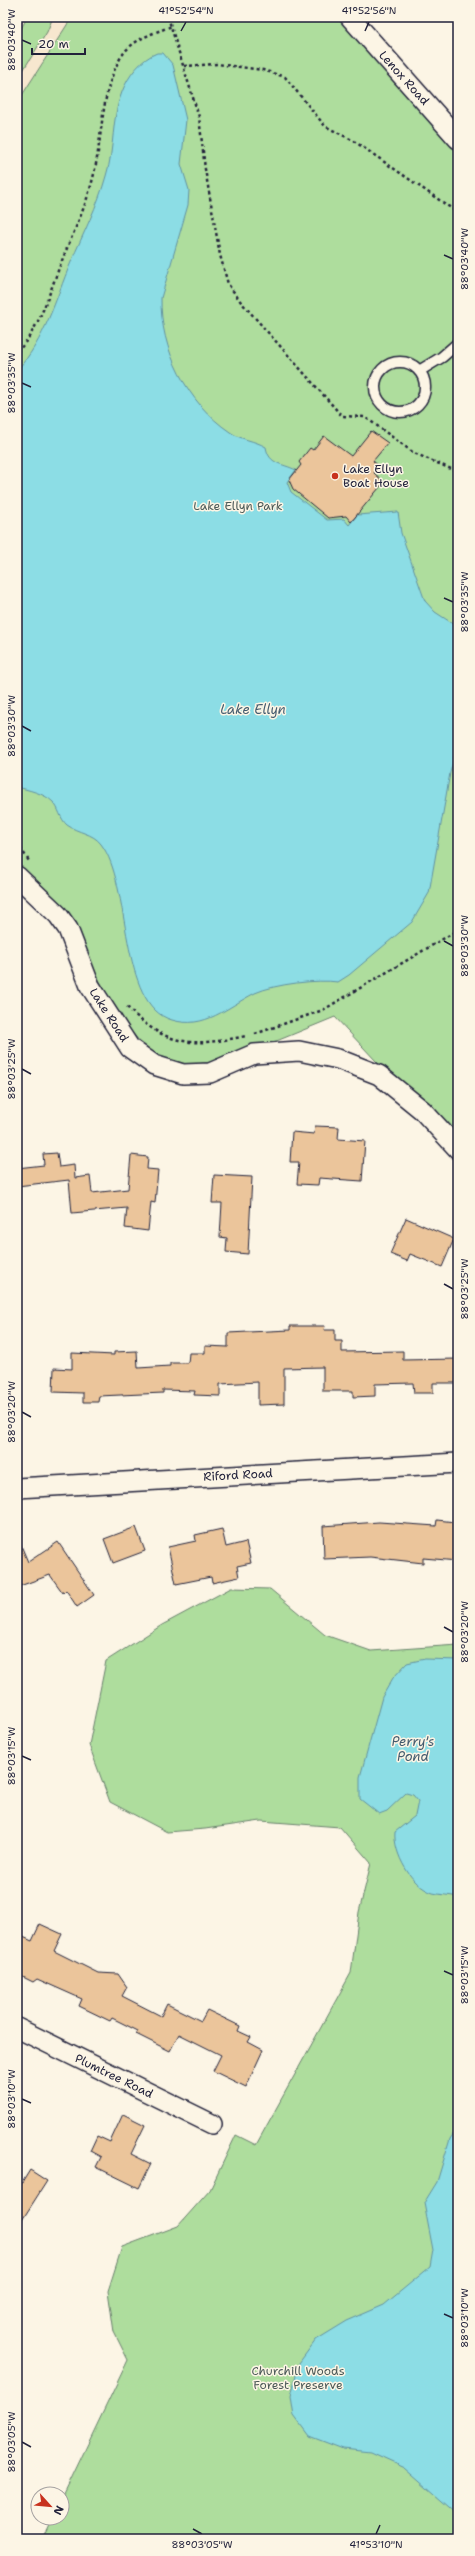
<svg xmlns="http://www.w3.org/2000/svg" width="475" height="2556" viewBox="0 0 475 2556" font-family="'Shantell Sans',sans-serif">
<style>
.built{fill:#f7e7cf}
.green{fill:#aedd9d;stroke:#68806c}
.water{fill:#8cdde5;stroke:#6292a1}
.building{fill:#ebc59b;stroke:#22223b}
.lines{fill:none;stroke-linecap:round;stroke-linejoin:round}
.lane-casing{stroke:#22223b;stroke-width:13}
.street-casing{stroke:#22223b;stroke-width:22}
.path{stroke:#22223b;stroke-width:2.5;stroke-dasharray:3 3;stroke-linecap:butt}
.lane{stroke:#fcf5e5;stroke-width:10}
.street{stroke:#fcf5e5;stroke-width:19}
.ticks{fill:none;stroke:#22223b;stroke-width:1.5}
.poi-dot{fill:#c8321e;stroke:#fcf5e5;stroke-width:1.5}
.labels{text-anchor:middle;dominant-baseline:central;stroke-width:3;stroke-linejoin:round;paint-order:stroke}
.street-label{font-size:12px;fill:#22223b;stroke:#fcf5e5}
.poi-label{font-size:12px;fill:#22223b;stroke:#fcf5e5;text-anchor:start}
.park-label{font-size:12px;fill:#4c5a58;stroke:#fcf5e5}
.water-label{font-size:13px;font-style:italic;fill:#425a6e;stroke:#fcf5e5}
.neatline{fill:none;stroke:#22223b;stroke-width:1.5}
.ticks-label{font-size:10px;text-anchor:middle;fill:#22223b}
</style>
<rect width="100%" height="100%" fill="#fcf5e5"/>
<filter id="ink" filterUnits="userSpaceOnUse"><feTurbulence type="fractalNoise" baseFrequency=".025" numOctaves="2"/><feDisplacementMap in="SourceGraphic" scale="8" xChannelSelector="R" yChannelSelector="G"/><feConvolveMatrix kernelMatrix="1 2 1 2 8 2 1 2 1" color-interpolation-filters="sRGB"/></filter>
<g filter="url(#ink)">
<path class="built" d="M17,17H72L17,103Z"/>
<path class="green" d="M27,17H53L47,32L17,80V37Z
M72,17H338L458,151V1149L335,1017L279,1040L240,1051L212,1062L188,1065L165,1059L145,1048L121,1019L66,921L17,862V103Z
M231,1588L270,1589L325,1635L371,1651L458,1645V2539H42L52,2518H62V2498L128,2360L114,2332L108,2291L122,2247L178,2226L210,2190L236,2135L256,2145L351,1973L359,1912L371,1863L340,1827L261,1821L205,1829L167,1832L110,1802L89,1745L106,1661L162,1625Z"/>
<path class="water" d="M157,53H163L173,65L186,120L181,164L189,190L188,205L161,298C160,349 187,403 230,432C241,440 254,440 266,447C269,465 282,463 296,470L287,482L291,492L327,520L344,519L349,525L357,515L398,512L401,533L425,601L435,612L458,627V743L450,773L429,893L412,922L349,975L338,982C318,979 275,984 255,993C227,1007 205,1030 172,1020C118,1005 132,884 101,844C93,833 78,833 67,825C60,819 59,808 53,802C44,793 28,790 17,787V370C45,340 55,300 71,262C83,234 98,205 106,176C115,148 111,119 122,92C128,76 141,59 157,53Z
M425,1659L458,1660V1897C450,1895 441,1895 433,1893C411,1886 393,1853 395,1832L415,1816L418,1801L413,1795L406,1793L387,1811L379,1814L360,1799V1777L382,1697L393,1678L407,1663Z
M458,2127V2514L404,2467L371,2452L343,2449L309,2436L294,2416L291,2396L299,2363L316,2340L347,2321L384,2305L430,2267L433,2250L424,2203L437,2182L450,2139Z"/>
<path class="building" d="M371,431L388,443L373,461L379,466L374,473L384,482L351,522L346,516L328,518L293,489L289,480L301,465L299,462L310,448L313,450L324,436L351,456Z
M315,1126L339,1127L338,1139L365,1141L362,1181L319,1178L318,1185L297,1184L299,1162H290L292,1132L314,1134Z
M57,1153L59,1167L74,1165L75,1178L90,1176L92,1193L128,1189L131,1155L148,1157L147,1169L158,1170L155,1203L151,1202L148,1231L125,1228L127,1208L72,1213L69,1180L17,1186V1168L44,1165L43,1154Z
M214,1175L252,1177L248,1254L226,1252L227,1238L220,1237L222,1203H212Z
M406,1218L454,1239L442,1267L410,1254L407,1261L390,1254Z
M290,1326H325L324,1330H335V1341H342V1352L403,1351V1360L458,1359V1383H433V1393H414L413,1383L375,1384V1396L353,1397V1391H323V1367L284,1368V1404L258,1405V1382L220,1384V1396L194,1395L195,1391L163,1390V1393L99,1396L98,1402H83V1393L53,1392L54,1368L72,1369V1353L114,1355V1352L137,1351L138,1368L170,1366V1363H188L189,1353H205V1346L228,1347V1333L290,1330Z
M437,1520L455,1522L454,1526H458V1561L423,1558V1563L370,1557L324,1559L323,1526L379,1522L436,1526Z
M136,1527L145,1551L113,1563L104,1539Z
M222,1529L226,1547L246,1542L251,1563L237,1566L239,1577L212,1583L211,1577L176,1584L168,1547L196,1541L195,1535Z
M17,1536L28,1562L58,1542L94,1595L77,1607L66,1590L63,1593L50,1575L17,1587Z
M40,1924L62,1934L54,1951L98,1973L118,1974L127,1987L122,1996L161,2016L167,2004L201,2021L207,2010L240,2026L238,2031L251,2037L248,2042L263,2050L246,2087L213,2071L221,2055L179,2034L170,2051L136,2034L138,2031L112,2018L110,2021L79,2006L82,1999L37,1979L33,1982L17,1974V1949L23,1937L32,1941Z
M123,2114L145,2125L131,2154L151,2164L139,2188L96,2167L101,2157L90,2151L97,2136L110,2142Z
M30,2170L47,2181L17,2228V2191Z"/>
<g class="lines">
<g class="lane-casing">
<path id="lane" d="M375 387a25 25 0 1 1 50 0a25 25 0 1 1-50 0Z
M419,371L442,357L458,343"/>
</g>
<g class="street-casing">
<path id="street" d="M350,17L458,139
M17,876L58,915L68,929L90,986L130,1048L154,1065L183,1074L210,1073L254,1054L299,1051L338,1059L379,1075L422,1110L458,1149
M17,1488L458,1463
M17,2028L212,2124"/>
</g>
<path class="path" d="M168,17L199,117L205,169L220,255L228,284L241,302L342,416L365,417L414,453L458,472
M184,66L217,64L263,70L285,77L325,126L354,141L458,213
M17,352C40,328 49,293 61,263C72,235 86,207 93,178C103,138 100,92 121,57C132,39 154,33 172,26
M17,843L29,861
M127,1007C166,1047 193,1047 246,1036
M255,1034L323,1010L458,930"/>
<use href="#lane" class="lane"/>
<use href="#street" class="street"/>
</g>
</g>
<path class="ticks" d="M181,31L186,22M365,31L369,22M22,40L31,44M444,255L453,259M22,383L31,387M444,598L453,602M22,726L31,731M444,941L453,946M22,1069L31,1074M444,1284L453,1289M22,1412L31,1417M444,1627L453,1632M22,1756L31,1760M444,1971L453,1975M22,2099L31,2103M444,2314L453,2318M22,2442L31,2447M193,2529L202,2534M376,2534L380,2525"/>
<circle class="poi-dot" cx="335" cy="476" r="4"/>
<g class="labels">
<g class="street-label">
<text transform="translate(404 78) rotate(48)">Lenox Road</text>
<text transform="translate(109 1015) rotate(57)">Lake Road</text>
<text transform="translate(238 1475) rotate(-3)">Riford Road</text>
<text transform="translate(114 2076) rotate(26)">Plumtree Road</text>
</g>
<g class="poi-label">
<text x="343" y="469">Lake Ellyn<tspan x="343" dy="14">Boat House</tspan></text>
</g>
<g class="park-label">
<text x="238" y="506">Lake Ellyn Park</text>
<text x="298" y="2371">Churchill Woods<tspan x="298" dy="14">Forest Preserve</tspan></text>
</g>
<g class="water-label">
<text x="253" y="709">Lake Ellyn</text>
<text x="413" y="1741">Perry's<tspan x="413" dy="15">Pond</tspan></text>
</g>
</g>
<rect width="475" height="2556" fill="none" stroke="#fcf5e5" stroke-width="44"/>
<g transform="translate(50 2506) rotate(117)"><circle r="19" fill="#fcf5e5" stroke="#a5a1a1"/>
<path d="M0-3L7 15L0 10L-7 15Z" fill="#c8321e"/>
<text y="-6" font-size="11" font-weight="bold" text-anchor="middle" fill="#22223b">N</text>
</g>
<path d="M32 48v6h53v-6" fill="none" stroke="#22223b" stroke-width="2"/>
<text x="38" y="48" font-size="12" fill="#22223b" stroke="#fcf5e5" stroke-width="3" paint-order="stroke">20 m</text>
<rect x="22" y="22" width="431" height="2512" class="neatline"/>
<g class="ticks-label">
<text x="186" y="14">41°52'54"N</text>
<text x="369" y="14">41°52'56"N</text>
<text transform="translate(11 40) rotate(-90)" y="4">88°03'40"W</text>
<text transform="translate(464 259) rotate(-90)" y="4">88°03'40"W</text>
<text transform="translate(11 383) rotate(-90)" y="4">88°03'35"W</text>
<text transform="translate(464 602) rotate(-90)" y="4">88°03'35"W</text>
<text transform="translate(11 726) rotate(-90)" y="4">88°03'30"W</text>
<text transform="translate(464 946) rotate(-90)" y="4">88°03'30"W</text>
<text transform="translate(11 1069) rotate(-90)" y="4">88°03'25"W</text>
<text transform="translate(464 1289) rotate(-90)" y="4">88°03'25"W</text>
<text transform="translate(11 1412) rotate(-90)" y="4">88°03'20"W</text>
<text transform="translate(464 1632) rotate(-90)" y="4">88°03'20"W</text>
<text transform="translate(11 1756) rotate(-90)" y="4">88°03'15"W</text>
<text transform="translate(464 1975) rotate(-90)" y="4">88°03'15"W</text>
<text transform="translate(11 2099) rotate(-90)" y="4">88°03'10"W</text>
<text transform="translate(464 2318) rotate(-90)" y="4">88°03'10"W</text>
<text transform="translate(11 2442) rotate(-90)" y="4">88°03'05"W</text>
<text x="202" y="2548">88°03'05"W</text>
<text x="376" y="2548">41°53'10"N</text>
</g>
</svg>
